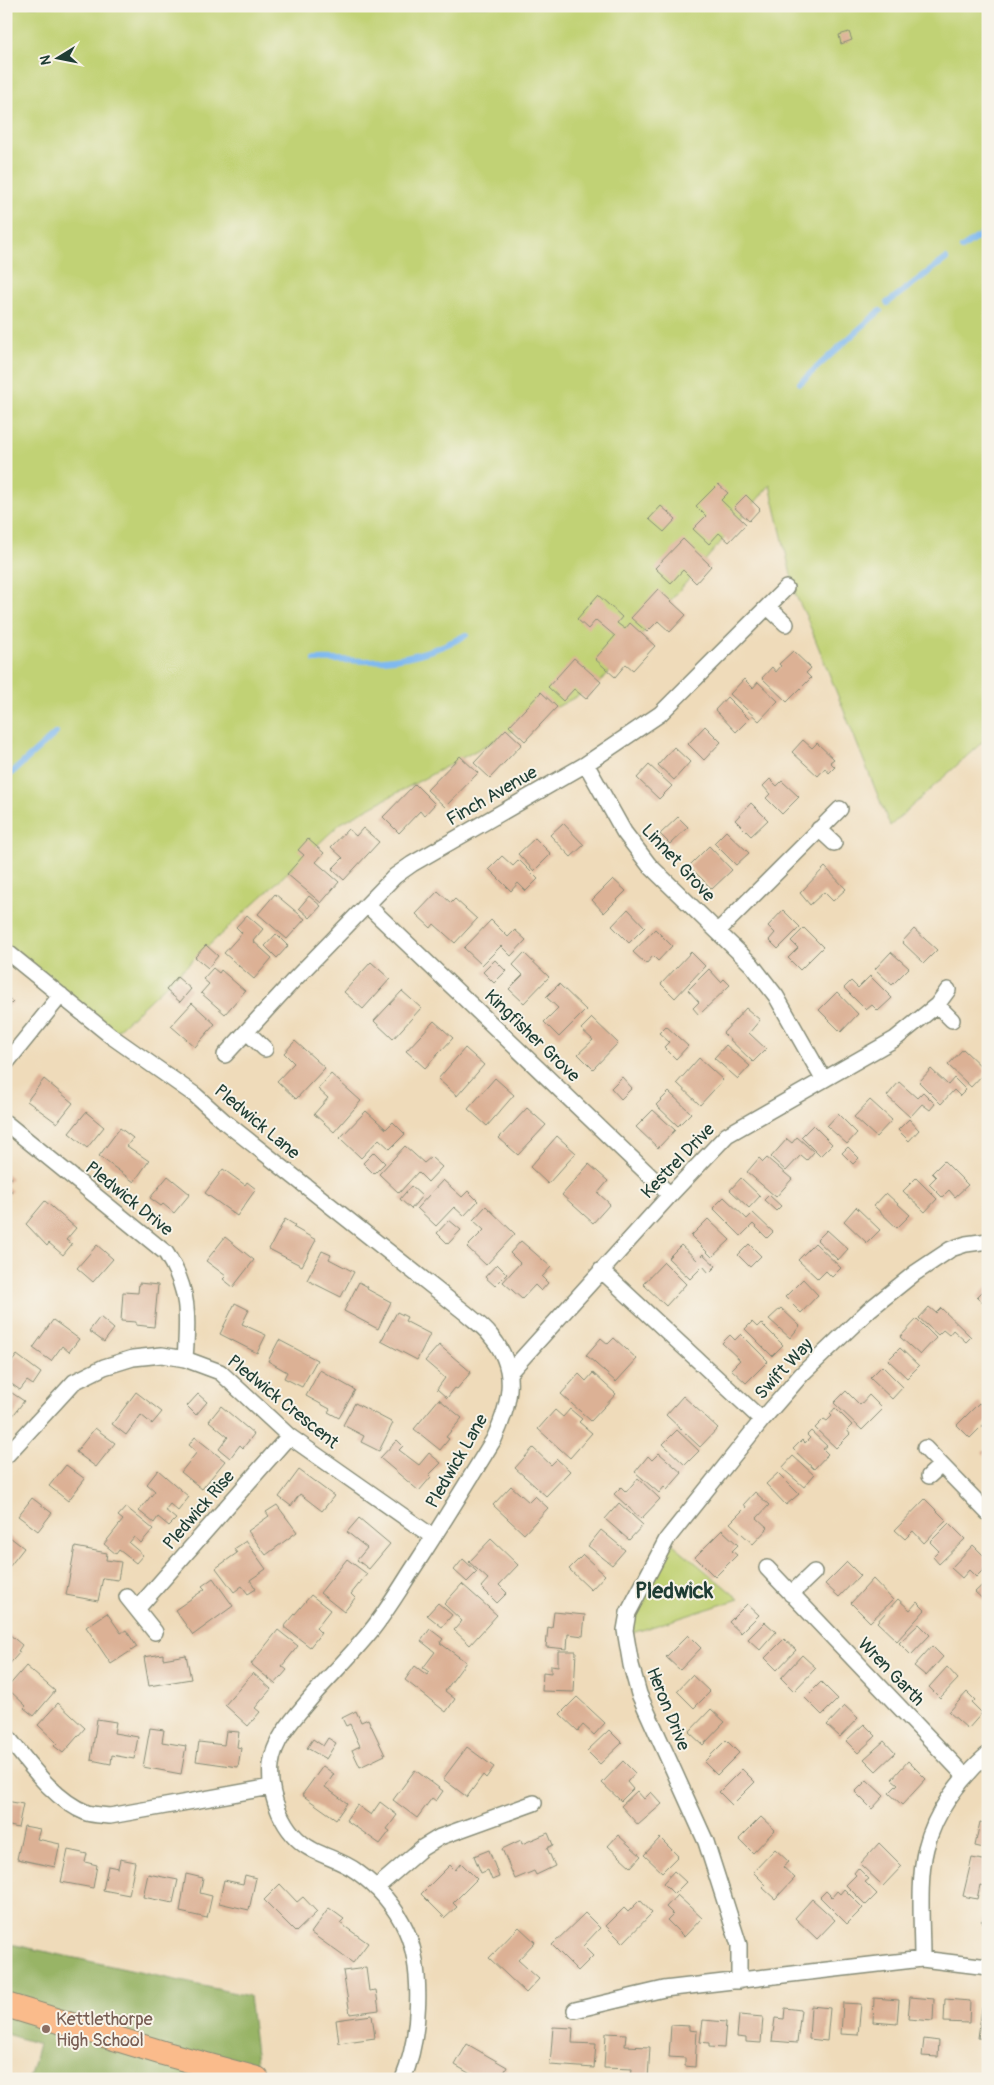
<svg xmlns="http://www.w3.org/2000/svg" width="994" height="2085" viewBox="0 0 994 2085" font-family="Pangolin,sans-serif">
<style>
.green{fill:#c1d275;stroke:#708854}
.forest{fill:#98b466;stroke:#5c784d}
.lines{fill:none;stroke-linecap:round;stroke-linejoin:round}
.stream{stroke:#7fb9f0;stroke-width:6}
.building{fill:#dcb195}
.street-casing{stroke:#878c77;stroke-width:18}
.primary-casing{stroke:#878c77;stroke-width:26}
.street{stroke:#fff;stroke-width:15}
.primary{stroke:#fabb8b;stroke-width:24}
.education-dot{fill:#8d6e63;stroke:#f7f3e8;stroke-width:2}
.labels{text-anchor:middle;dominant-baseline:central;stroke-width:4;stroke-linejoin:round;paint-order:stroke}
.street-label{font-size:18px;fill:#1f3d34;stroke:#f7f3e8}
.education-label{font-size:18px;fill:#785e54;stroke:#f7f3e8;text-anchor:start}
.district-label{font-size:22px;font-weight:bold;fill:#1f3d34;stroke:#f7f3e8}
</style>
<rect width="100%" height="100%" fill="#f7f3e8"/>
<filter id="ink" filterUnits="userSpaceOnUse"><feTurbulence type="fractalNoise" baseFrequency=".02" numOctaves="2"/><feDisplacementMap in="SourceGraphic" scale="10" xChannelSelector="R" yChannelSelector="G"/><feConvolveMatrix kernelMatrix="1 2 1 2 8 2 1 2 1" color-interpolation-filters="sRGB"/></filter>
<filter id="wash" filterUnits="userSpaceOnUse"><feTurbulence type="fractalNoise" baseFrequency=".0096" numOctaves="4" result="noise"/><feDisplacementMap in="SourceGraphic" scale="20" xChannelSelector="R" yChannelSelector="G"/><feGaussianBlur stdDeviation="1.12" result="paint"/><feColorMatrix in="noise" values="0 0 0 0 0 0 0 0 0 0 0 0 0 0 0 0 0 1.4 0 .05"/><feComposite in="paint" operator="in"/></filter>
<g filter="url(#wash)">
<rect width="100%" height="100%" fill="#efdbba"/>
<path class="green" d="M6,6H988V737L890,826L806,616L796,596L770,485L598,685L341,823L111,1036L6,951Z
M667,1539L739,1599L626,1635Z"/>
<path class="forest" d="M6,1943L249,1996L259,2079H29L39,2044L6,2034Z"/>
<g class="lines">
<path class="stream" d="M962,248L988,230
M887,303L946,259
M800,383C826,359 852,335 880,311
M315,660C334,659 351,661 369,661C403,660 437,651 466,635
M6,778L56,733"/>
</g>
<g id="blocks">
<path class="building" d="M849,32L852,40L841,44L839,35Z
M718,484L728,493L721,500L746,524L729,542L719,533L709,544L693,529L706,516L696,506Z
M746,495L760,509L749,521L734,507Z
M661,506L676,519L664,532L649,519Z
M683,539L711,566L696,583L683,570L671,583L655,568Z
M658,589L686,615L670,632L658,621L647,632L631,618Z
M598,595L622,617L617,623L625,629L630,623L655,646L633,670L626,664L615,677L595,659L615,636L596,620L588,629L577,619Z
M793,651L811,668L806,673L811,678L787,702L762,678L772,667L776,672L781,666L779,664Z
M574,658L601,682L586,699L574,689L563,701L548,687Z
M744,679L753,688L758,682L778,701L759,721L730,694Z
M541,692L557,707L525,741L509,726Z
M727,697L749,719L736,732L715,710Z
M705,726L721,742L704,760L688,744Z
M506,729L522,744L490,778L474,763Z
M803,740L812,748L817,743L834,759L830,762L835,767L829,773L825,768L818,776L792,752Z
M674,747L690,762L674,780L658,765Z
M460,756L478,773L445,807L427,790Z
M649,765L672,786L659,799L637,778Z
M770,779L777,786L782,781L799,797L782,814L766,798L770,794L763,786Z
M415,784L435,804L424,816L420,811L399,833L383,817Z
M751,803L768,820L751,836L735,820Z
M678,817L688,827L670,844L660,834Z
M563,823L584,845L571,857L550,835Z
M363,828L379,842L344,880L332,869L343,858L331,847L348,829L356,836Z
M726,831L749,853L736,865L714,843Z
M535,838L551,854L534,871L518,854Z
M308,839L324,853L316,862L339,882L321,903L287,874L304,855L298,850Z
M709,846L732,870L712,889L689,866Z
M502,856L513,866L519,860L538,879L526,891L518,883L511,891L489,869Z
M825,867L846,889L833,901L824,892L810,905L800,893Z
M613,879L626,891L604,913L592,900Z
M438,891L451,903L455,899L477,919L455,943L434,924L431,928L416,914Z
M275,894L305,919L287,939L258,914Z
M309,896L321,906L310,918L299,908Z
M628,909L645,927L629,943L612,926Z
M783,910L800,927L778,949L769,940L775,933L768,926Z
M247,915L263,929L253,941L272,958L254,979L224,953L242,933L236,927Z
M491,920L508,937L515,930L526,940L511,956L501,946L482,965L464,948Z
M804,928L823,947L800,970L788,958L798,948L791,941Z
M655,929L672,946L658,961L653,956L646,964L633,952Z
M914,929L937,950L924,963L902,942Z
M276,934L288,946L277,958L265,946Z
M206,945L218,956L208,968L195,957Z
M691,952L705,966L675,998L661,984Z
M891,952L909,968L892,985L875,969Z
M524,953L549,977L524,1003L509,989L523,975L513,965Z
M495,960L506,971L494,983L483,972Z
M371,962L390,979L363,1009L344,992Z
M213,968L219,973L221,970L245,991L225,1014L201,993L209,984L203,979Z
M709,969L721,982L724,979L730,985L699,1015L693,1008L699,1002L688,990Z
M870,976L892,998L878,1011L872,1005L866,1010L844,988L851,981L858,988Z
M177,977L191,989L180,1002L166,990Z
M559,984L586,1010L559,1037L544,1022L558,1008L546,997Z
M402,991L421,1008L393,1039L374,1021Z
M837,992L858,1014L841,1032L819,1010Z
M6,996L13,1002L6,1009Z
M192,1003L215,1024L195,1047L171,1026Z
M746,1008L760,1020L749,1033L766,1049L753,1062L723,1033Z
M592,1018L618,1043L593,1069L578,1054L593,1040L581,1029Z
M434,1021L453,1038L425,1068L406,1051Z
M666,1026L688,1046L676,1059L664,1047L669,1042L659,1033Z
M295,1041L325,1068L296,1099L277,1081L294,1063L284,1053Z
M726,1045L750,1066L738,1079L714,1058Z
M465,1048L484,1065L457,1096L438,1079Z
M963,1049L986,1071L971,1087L948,1065Z
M699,1058L723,1080L700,1105L677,1083Z
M931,1069L948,1085L954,1078L966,1090L960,1096L954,1090L941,1104L919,1082Z
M331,1074L361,1101L334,1132L314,1114L328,1098L318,1089Z
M622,1077L632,1088L621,1099L611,1088Z
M495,1078L514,1095L487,1126L468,1109Z
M44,1079L73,1103L57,1123L27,1101Z
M899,1082L917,1098L923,1092L935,1104L930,1110L922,1104L910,1117L887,1096Z
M669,1092L691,1113L678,1126L656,1105Z
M870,1100L892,1120L876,1137L854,1117Z
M527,1108L546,1125L518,1155L499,1138Z
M653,1110L675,1130L658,1148L636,1127Z
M366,1111L386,1129L393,1122L405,1134L390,1149L379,1139L361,1158L340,1138Z
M86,1112L104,1127L87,1148L69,1133Z
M838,1114L857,1133L847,1144L827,1126Z
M909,1119L919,1130L909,1141L898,1130Z
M813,1125L832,1144L820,1156L801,1137Z
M120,1128L133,1138L127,1146L149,1161L134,1182L99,1156Z
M557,1136L576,1153L548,1184L530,1167Z
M797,1137L814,1152L807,1160L801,1155L786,1171L771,1157L787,1139L792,1143Z
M405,1146L424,1163L431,1157L442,1167L428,1182L418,1172L399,1193L379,1174Z
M848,1147L859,1158L853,1164L842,1153Z
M374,1152L385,1163L374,1174L363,1163Z
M759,1158L763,1162L767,1158L792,1179L776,1197L747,1172Z
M944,1161L968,1185L955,1197L949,1190L942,1197L929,1184L936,1177L932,1173Z
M589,1164L608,1181L598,1193L610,1204L593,1223L562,1195Z
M223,1169L245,1185L247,1182L256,1189L237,1216L205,1193Z
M6,1173L12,1178L6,1184Z
M168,1176L190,1194L174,1213L163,1204L161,1206L150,1198Z
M741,1178L760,1196L749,1208L730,1190Z
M916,1178L937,1199L925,1212L903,1191Z
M443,1180L462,1197L468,1191L478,1201L464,1216L454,1207L436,1226L417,1208Z
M6,1186L12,1191L6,1197Z
M411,1186L422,1196L411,1209L400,1199Z
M886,1193L910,1215L897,1228L874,1206Z
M769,1195L781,1206L776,1211L764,1200Z
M724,1197L747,1219L753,1213L773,1232L767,1238L753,1224L741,1236L713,1208Z
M45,1201L76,1228L66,1240L72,1244L63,1255L49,1243L47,1246L26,1224Z
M486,1206L515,1234L486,1265L467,1247L484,1230L473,1220Z
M856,1207L880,1230L867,1243L844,1221Z
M285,1219L295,1225L293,1227L316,1240L302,1266L269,1249Z
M708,1219L730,1240L712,1257L691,1236Z
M449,1220L461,1230L448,1244L437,1233Z
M827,1230L848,1249L838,1260L817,1240Z
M225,1237L254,1260L233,1287L223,1279L226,1276L206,1261Z
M521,1241L551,1267L542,1277L548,1283L541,1291L535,1285L522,1299L503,1282L520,1263L510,1253Z
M815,1243L841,1268L832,1277L826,1271L818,1279L798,1260Z
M749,1244L761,1256L750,1267L738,1255Z
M97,1245L113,1259L93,1282L77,1268Z
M681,1245L697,1260L703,1254L716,1266L709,1273L703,1266L690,1279L668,1258Z
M322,1251L331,1255L329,1259L354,1272L341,1297L307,1280Z
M664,1262L686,1284L666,1306L643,1284Z
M497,1264L507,1274L495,1286L485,1277Z
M803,1279L818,1295L801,1313L785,1297Z
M359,1282L368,1287L367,1289L391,1302L378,1329L344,1311Z
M139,1283L158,1285L154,1327L136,1325V1322L121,1321L123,1292L138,1293Z
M988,1286V1307L977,1297Z
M235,1303L249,1310L242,1324L266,1335L257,1353L220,1334Z
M929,1307L936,1313L941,1308L971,1337L966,1342L953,1330L949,1335L943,1330L938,1335L919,1318Z
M781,1308L800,1326L790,1338L769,1319Z
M397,1312L407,1317L405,1321L430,1334L417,1360L381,1341Z
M100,1317L114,1329L104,1342L89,1331Z
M917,1319L936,1338L920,1355L900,1337Z
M53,1320L79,1339L69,1352L62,1346L51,1361L33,1348Z
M752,1322L757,1327L761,1323L783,1345L772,1356L745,1329Z
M741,1334L768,1361L746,1383L731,1369L740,1360L722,1343L730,1335L735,1340Z
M601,1338L608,1344L614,1338L637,1359L616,1382L586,1355Z
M279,1340L317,1360L302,1387L284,1378L287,1372L268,1361Z
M439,1345L471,1372L457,1389L455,1388L447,1398L437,1389L445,1378L425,1361Z
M900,1348L919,1366L907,1378L888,1360Z
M17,1355L41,1373L33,1385L27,1381L20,1390L6,1380V1370Z
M882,1366L903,1387L892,1399L870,1378Z
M320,1370L355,1390L339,1418L328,1412L330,1409L306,1396Z
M593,1373L616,1394L591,1421L561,1394L579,1374L586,1381Z
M6,1389L24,1401L9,1421L6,1418Z
M846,1391L860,1405L869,1395L883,1409L862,1430L834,1403Z
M136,1392L162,1412L152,1424L141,1415L126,1435L112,1424Z
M198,1394L207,1402L196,1415L187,1406Z
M683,1396L718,1428L700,1447L666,1415Z
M439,1399L462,1418L446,1437L449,1439L440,1450L414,1429Z
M355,1403L393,1423L379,1451L361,1442L364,1436L343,1425Z
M979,1403L988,1411V1420L970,1438L957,1425Z
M221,1406L254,1434L243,1448L240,1445L230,1458L219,1449L228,1437L209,1421Z
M835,1408L852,1425L847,1430L850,1434L836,1448L815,1428L824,1419L827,1421L832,1416L830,1414Z
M570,1409L582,1419L579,1422L592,1433L570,1458L538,1429L555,1410L563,1417Z
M95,1428L115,1443L96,1467L76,1452Z
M677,1430L699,1451L685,1465L663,1444Z
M811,1431L827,1446L823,1449L828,1454L814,1469L793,1449L802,1440L805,1443L810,1438L807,1435Z
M195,1437L225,1461L202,1489L181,1472L197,1452L189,1445Z
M397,1440L403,1446L399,1450L419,1465L429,1453L441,1463L429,1475L431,1477L419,1491L380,1458Z
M988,1447V1459L982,1452Z
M533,1448L551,1465L557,1459L570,1471L546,1496L515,1468Z
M659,1453L682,1473L667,1490L664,1487L659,1493L635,1472L648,1456L652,1460Z
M793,1456L814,1475L804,1487L782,1468Z
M66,1465L85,1479L68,1501L49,1486Z
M158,1470L189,1497L178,1511L170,1504L165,1510L176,1519L169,1526L158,1517L154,1523L139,1511L155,1491L147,1484Z
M299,1470L334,1496L322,1511L300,1494L291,1506L279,1497Z
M778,1473L799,1494L786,1505L766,1484Z
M638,1478L660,1499L641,1519L614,1494L621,1487L626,1492Z
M511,1486L529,1502L535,1496L548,1508L524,1534L493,1505Z
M755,1492L769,1505L757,1518L768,1528L753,1544L730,1523L746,1507L744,1504Z
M32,1498L52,1513L38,1531L18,1516Z
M925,1499L946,1520L924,1543L913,1531L905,1539L895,1530Z
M619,1503L643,1525L629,1540L605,1519Z
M277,1505L297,1532L266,1555L248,1531L269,1516L266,1512Z
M126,1507L153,1529L141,1543L134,1537L129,1543L143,1555L136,1563L119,1550L116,1554L104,1544L123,1520L118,1516Z
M359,1518L390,1544L369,1569L357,1560L367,1548L347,1532Z
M949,1523L965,1539L939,1564L933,1557L939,1551L930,1542Z
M601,1530L625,1550L612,1565L588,1546Z
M722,1530L738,1545L732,1551L737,1555L715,1577L695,1557Z
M6,1534L24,1548L6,1571Z
M491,1539L518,1565L499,1585L507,1593L497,1603L481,1587L488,1579L469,1562Z
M246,1541L266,1569L250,1580L256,1589L248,1594L242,1586L234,1592L216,1568L237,1553L234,1549Z
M973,1545L988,1560V1565L976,1577L969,1570L962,1578L951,1568Z
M75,1547L107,1553L106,1560L121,1562L118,1580L103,1578L98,1601L66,1595Z
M583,1555L605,1575L591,1590L569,1569Z
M347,1559L367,1574L351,1594L355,1598L344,1612L320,1593Z
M463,1559L477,1572L467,1582L454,1570Z
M847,1562L860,1575L839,1597L825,1584Z
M213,1578L233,1606L193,1635L175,1610L205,1589L202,1586Z
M873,1579L893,1600L870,1622L851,1603Z
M988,1580V1604L975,1592Z
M462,1584L497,1615L470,1645L454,1630L462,1621L444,1604Z
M311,1595L330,1610L316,1628L321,1633L310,1647L284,1627Z
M898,1599L910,1610L917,1602L925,1610L897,1641L877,1622Z
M438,1603L452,1615L442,1627L427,1615Z
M747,1604L759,1615L741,1633L729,1622Z
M554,1612L585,1615L583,1636L568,1634L567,1649L546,1647L548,1627L552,1628Z
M107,1613L121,1633L126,1630L137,1647L111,1664L86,1627Z
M765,1622L776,1632L760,1650L748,1639Z
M919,1624L930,1635L911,1655L899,1643Z
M430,1629L443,1639L440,1643L466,1662L445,1691L455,1699L446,1712L405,1680L415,1666L427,1675L429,1672L423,1668L435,1652L421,1641Z
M278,1630L298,1646L282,1666L287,1670L275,1684L251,1664Z
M9,1634L22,1645L18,1651L20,1652L6,1668V1636Z
M688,1635L701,1648L680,1670L666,1657Z
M784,1639L796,1650L777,1670L765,1658Z
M932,1646L943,1657L926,1676L914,1666Z
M558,1651H576L574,1692L542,1691L543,1672L551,1673V1665L558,1666Z
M163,1654V1659L186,1655L191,1679L149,1686L144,1657Z
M802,1655L816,1668L794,1691L781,1678Z
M26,1666L55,1691L34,1716L24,1708L26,1706L7,1688Z
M947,1667L958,1679L940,1698L929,1687Z
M253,1673L271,1689L255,1708L260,1712L248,1726L225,1705Z
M692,1675L710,1692L694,1708L677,1691Z
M821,1682L838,1699L822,1715L805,1698Z
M967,1692L975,1700L972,1703L982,1713L968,1729L949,1712Z
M577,1697L605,1723L594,1735L583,1725L578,1731L560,1714Z
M58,1703L85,1728L63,1753L54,1746L57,1743L38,1725Z
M845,1706L858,1718L840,1737L827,1725Z
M711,1709L725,1722L703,1745L689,1732Z
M356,1711L361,1722L368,1719L385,1755L360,1767L352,1750L360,1746L350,1724L346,1726L342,1718Z
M97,1719L116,1722L114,1733L138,1737L134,1759L112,1755L111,1764L91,1760Z
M864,1724L876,1736L858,1753L846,1741Z
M150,1728L164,1730L162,1742L186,1746L181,1774L143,1767Z
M609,1730L622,1743L600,1764L587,1751Z
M226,1731L239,1732L237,1747L241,1748L238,1767L196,1761L199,1742L224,1745Z
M328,1738L336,1743L326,1759L307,1748L313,1739L323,1746Z
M726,1740L739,1753L717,1775L704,1762Z
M884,1741L895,1753L876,1771L864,1759Z
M467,1747L494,1767L486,1778L483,1775L467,1797L443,1779Z
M623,1761L635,1773L627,1782L633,1789L621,1801L602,1783Z
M908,1761L926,1779L902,1805L889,1793L898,1784L892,1779Z
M323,1766L334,1774L325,1787L347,1803L336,1819L302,1795Z
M742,1769L755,1782L732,1805L719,1792Z
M415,1770L443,1791L436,1801L432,1798L417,1818L393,1800Z
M867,1780L884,1796L872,1809L855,1792Z
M637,1791L644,1799L651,1792L662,1804L638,1825L621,1806Z
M6,1801L23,1804L18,1828L6,1825Z
M380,1802L397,1815L387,1829L390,1831L380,1844L346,1820L357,1805L371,1815Z
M761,1817L775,1830L753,1853L739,1839Z
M980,1822L988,1824V1849L975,1846Z
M24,1826L40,1829L37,1839L60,1844L55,1867L17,1859Z
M548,1833L553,1845L547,1848L555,1866L536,1875L534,1871L515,1879L502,1849L521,1840L522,1844Z
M618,1835L641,1856L631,1867L608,1846Z
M660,1838L678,1856L662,1872L644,1855Z
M879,1843L902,1866L883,1886L860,1864Z
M775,1849L789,1862L783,1867L795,1878L775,1899L763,1888L766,1885L753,1872Z
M68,1850L87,1854L85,1862L97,1865L93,1888L61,1882Z
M489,1850L499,1877L492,1880L488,1870L481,1873L474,1856Z
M972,1858L988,1861V1887L980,1885L977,1899L963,1896Z
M120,1859L135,1862L129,1895L103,1890L108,1866L118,1868Z
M461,1863L477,1879L453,1903L457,1907L445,1918L421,1894L450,1865L455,1870Z
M858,1868L869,1879L865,1882L877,1894L866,1905L846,1885L856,1875L854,1873Z
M674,1871L686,1882L674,1894L663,1883Z
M148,1874L178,1880L173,1903L143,1897Z
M186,1874L203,1878L200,1893L212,1896L207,1918L180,1912Z
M245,1875L256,1878L249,1910L219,1903L224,1880L243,1884Z
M280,1884L297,1902L303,1897L317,1912L296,1932L264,1900Z
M844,1889L863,1908L847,1924L820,1897L826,1891L832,1897L837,1891L840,1894Z
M677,1895L702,1918L684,1937L667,1920L673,1914L666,1907Z
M812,1899L835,1920L817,1939L795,1918Z
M640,1900L652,1913L623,1943L606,1926L624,1908L628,1912Z
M329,1908L344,1919L340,1923L368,1943L353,1963L311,1933Z
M585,1913L600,1928L583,1946L593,1956L578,1971L552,1945Z
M988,1914V1928L981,1921Z
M519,1927L535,1942L518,1960L539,1979L526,1993L489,1958Z
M366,1968L369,1991L376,1990L379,2010L350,2014L343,1971Z
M910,1997L934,1999L933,2021L908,2019Z
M874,1998L899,2000L897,2024L873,2022Z
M945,1999L970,2001L969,2023L944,2022Z
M843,2003L861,2004L858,2035L841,2034Z
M811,2006L830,2008L827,2041L809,2039Z
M785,2008L801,2010L797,2043L772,2041L775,2018L784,2019Z
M982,2008L988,2009V2039L978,2038Z
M372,2015L375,2038L339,2043L336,2020Z
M739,2015L763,2017L761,2043L746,2042V2038L737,2037Z
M703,2020L726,2022L724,2048L709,2047V2043L700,2042Z
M671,2025L689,2026V2030L697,2031L695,2067L685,2066V2058L669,2057Z
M553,2027L573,2028L572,2043L596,2044L594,2068L550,2065Z
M606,2033L626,2034L625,2046L650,2047L648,2079H631L632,2069L604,2068Z
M924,2039L939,2041L938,2057L922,2056Z
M467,2044L507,2067L501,2079H479L455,2065Z"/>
</g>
</g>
<g filter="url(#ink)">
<use href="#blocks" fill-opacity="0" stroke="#878c77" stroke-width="1"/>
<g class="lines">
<g class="street-casing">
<path id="street" d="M769,608L786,624
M586,764L624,832L649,865L752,965L776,996L823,1079
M819,829L834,843
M367,905L670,1195
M718,931L840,809
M6,951L111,1036L195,1095L225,1122L467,1314C475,1321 484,1327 490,1335C519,1368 511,1402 494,1439C469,1480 444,1521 418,1561C402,1585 388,1610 370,1632C353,1653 333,1673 315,1693C298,1714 274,1737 271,1765C268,1795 283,1834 311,1849C325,1857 343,1861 356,1871C377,1886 395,1906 406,1930C424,1970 420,2038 403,2079
M937,1005L948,990
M247,1032L265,1049
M225,1055L291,983L395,876L412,864L586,764L660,714L786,588
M6,1063L61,995
M6,1123L166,1253C190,1290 188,1316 185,1359
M601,1270L762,1420L802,1374L869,1310L915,1273L951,1249L966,1244L988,1241
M509,1373L670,1195L727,1135L895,1039L937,1005L952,1020
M925,1448L988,1513
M6,1456L74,1382L104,1367L133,1358L162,1355L185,1359L220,1372L289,1436L433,1537
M929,1476L941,1465
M767,1568L965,1776
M791,1594L814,1572
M127,1597L155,1632
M137,1609L289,1436
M6,1735C28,1762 53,1800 87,1813C94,1815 103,1815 110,1816L271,1787
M376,1888L422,1848L440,1837L534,1803
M922,1959C922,1926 918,1879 926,1848C935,1812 960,1778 988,1754
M739,1981V1945L706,1842L639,1694L631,1665L625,1630L628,1613L667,1539L762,1420
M575,2010L664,1989L922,1959L988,1967"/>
</g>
<g class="primary-casing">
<path id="primary" d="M6,2005L163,2053L257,2079"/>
</g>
<use href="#street" class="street"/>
<use href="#primary" class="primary"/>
</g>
</g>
<circle class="education-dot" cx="46" cy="2029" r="5"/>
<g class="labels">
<g class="street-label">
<text transform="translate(492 796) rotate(-30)">Finch Avenue</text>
<text transform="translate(678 863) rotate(47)">Linnet Grove</text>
<text transform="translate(532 1036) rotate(44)">Kingfisher Grove</text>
<text transform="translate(257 1122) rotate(40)">Pledwick Lane</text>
<text transform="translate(678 1161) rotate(-46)">Kestrel Drive</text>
<text transform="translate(129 1199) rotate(39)">Pledwick Drive</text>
<text transform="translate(784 1369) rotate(-47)">Swift Way</text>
<text transform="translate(283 1402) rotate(39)">Pledwick Crescent</text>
<text transform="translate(457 1461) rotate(-60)">Pledwick Lane</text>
<text transform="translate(199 1510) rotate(-49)">Pledwick Rise</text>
<text transform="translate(891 1672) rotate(46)">Wren Garth</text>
<text transform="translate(668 1709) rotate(68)">Heron Drive</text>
</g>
<g class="education-label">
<text x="56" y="2019">Kettlethorpe<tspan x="56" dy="21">High School</tspan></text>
</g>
<g class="district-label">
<text x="674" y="1591">Pledwick</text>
</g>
</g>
<rect width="994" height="2085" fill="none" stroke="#f7f3e8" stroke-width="25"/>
<g transform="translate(58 58) rotate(260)" stroke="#f7f3e8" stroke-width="4" paint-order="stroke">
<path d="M0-4L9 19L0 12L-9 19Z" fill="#1f3d34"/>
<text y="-8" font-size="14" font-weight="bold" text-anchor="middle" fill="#1f3d34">N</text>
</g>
</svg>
